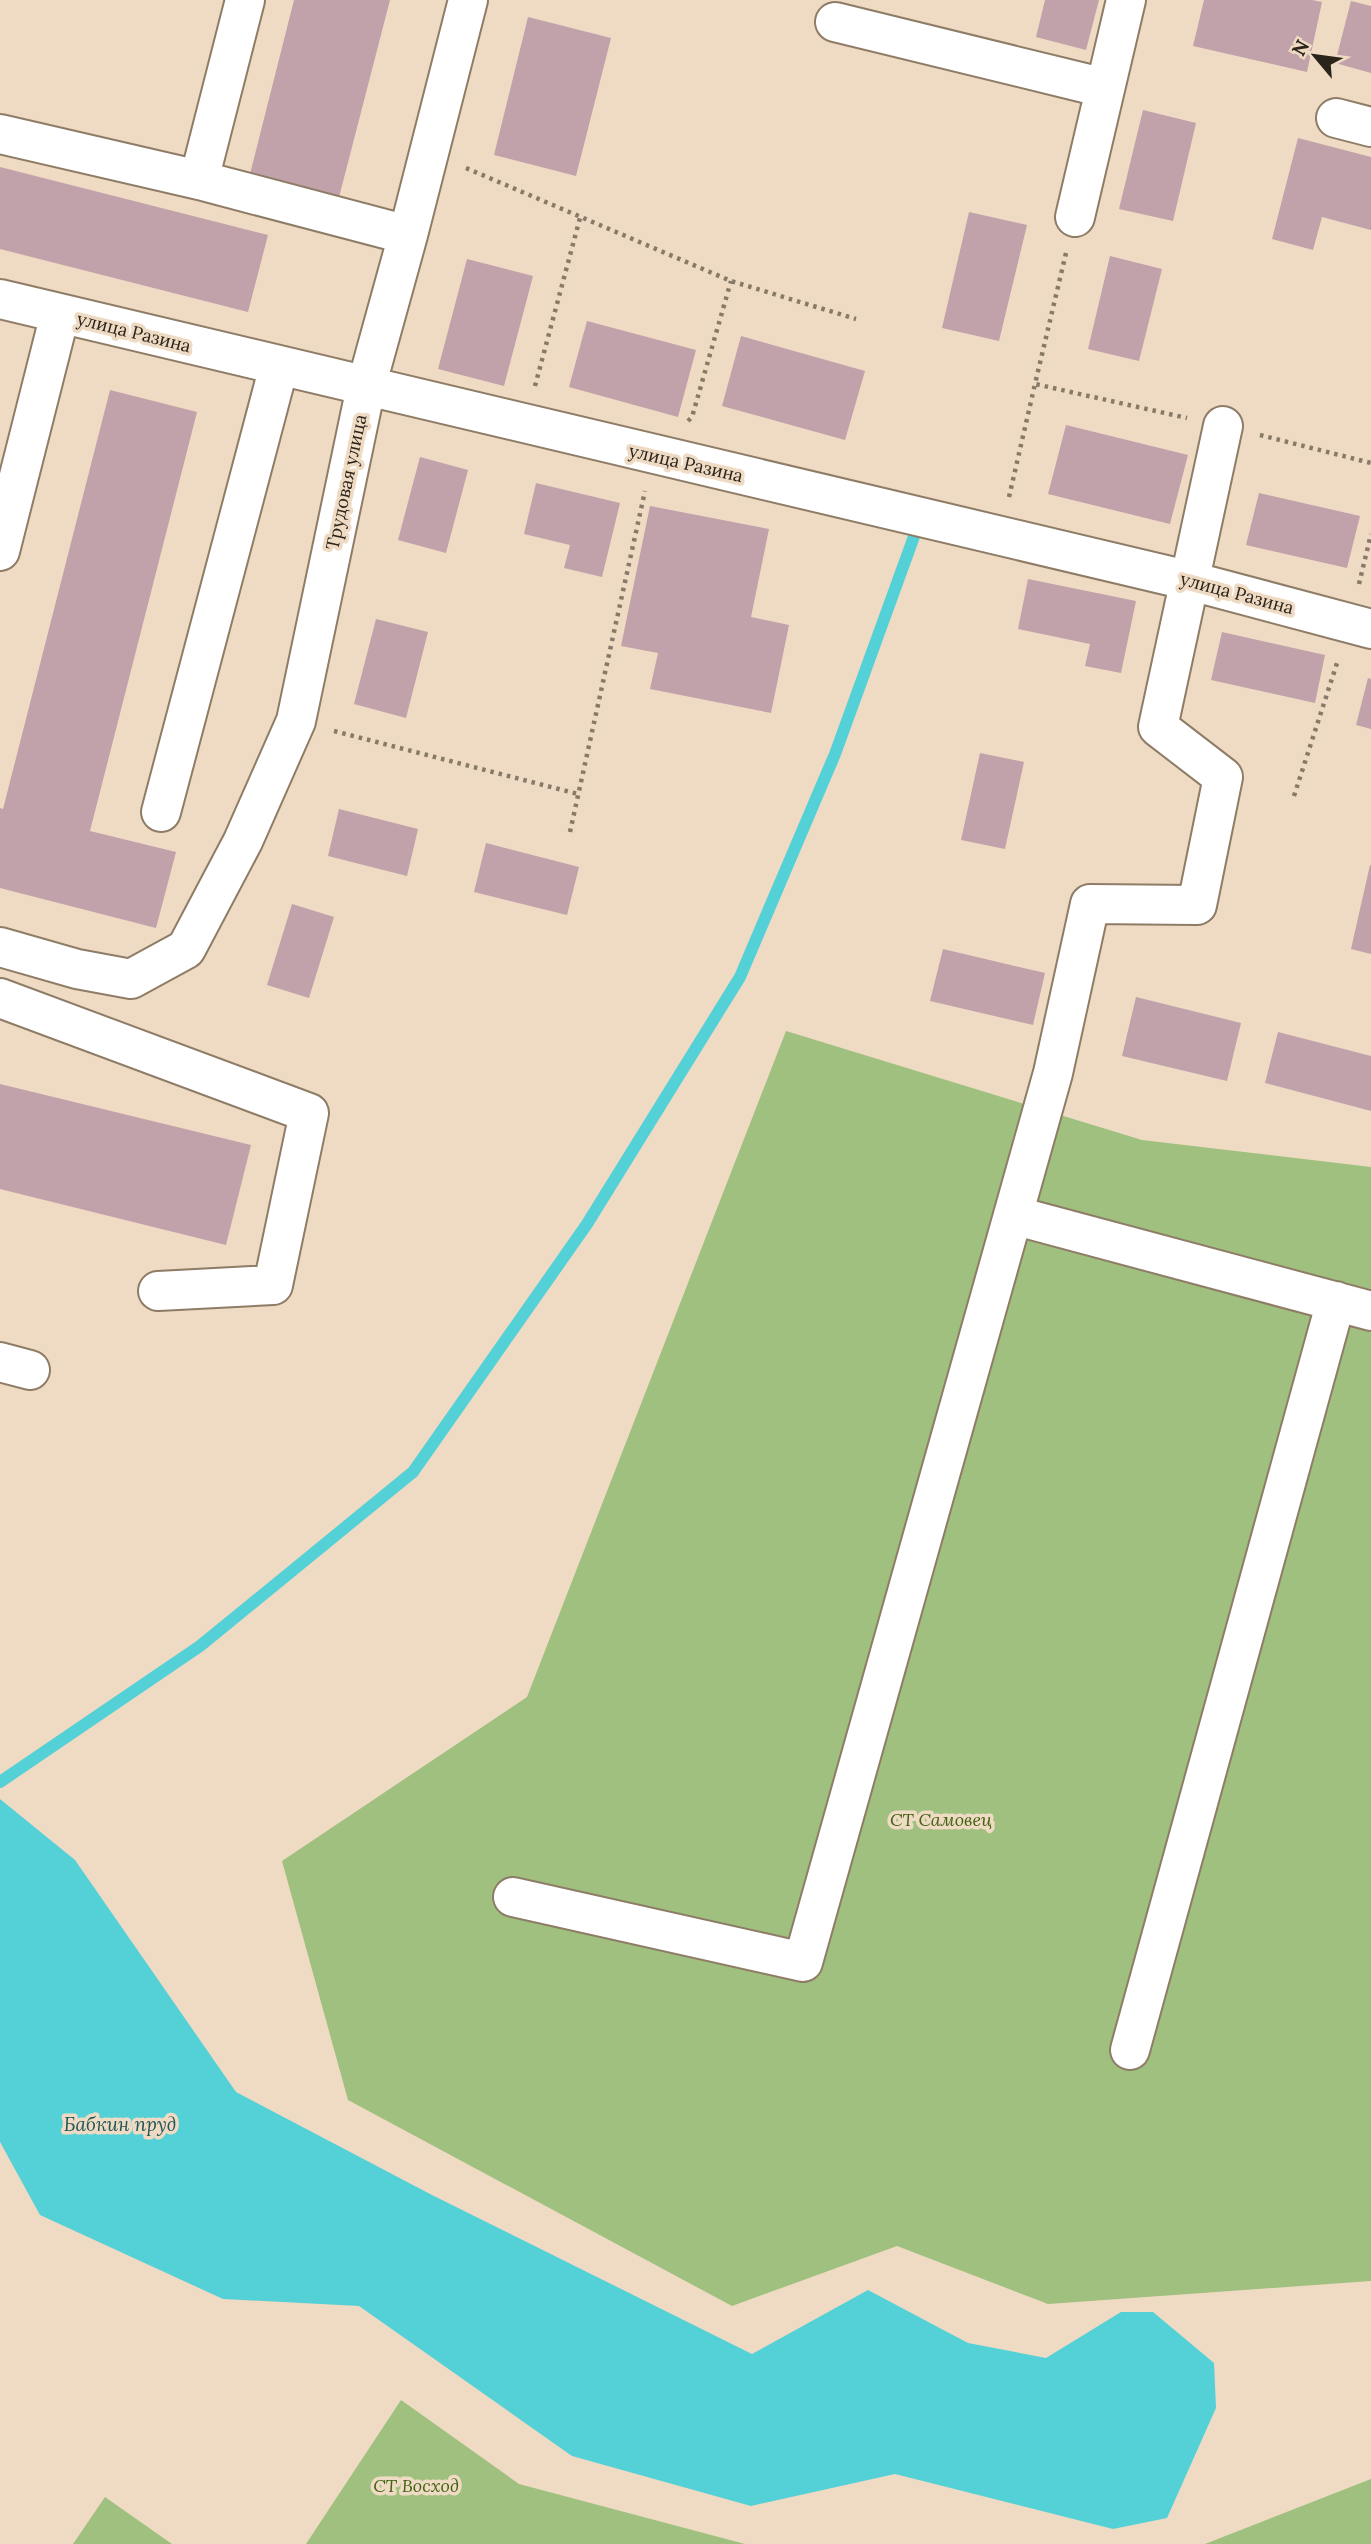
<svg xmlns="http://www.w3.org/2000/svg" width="1371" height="2544" viewBox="0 0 1371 2544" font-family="Lora,serif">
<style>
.green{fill:#9fc07e}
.water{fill:#54d0d7}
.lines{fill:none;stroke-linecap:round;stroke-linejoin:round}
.stream{stroke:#54d0d7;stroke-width:12}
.building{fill:#c1a1aa}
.minor-casing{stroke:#8e7c66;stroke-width:42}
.path{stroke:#877a69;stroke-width:4.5;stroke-dasharray:3.5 5;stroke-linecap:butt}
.minor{stroke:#fff;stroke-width:38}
.labels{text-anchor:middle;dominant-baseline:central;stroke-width:7;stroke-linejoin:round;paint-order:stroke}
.street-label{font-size:18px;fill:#2b241a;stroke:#efdbc3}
.park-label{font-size:18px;font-style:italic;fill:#426314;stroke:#efdbc3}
.water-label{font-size:19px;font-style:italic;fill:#215659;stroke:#efdbc3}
</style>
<rect width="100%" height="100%" fill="#efdbc3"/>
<path class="green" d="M786,1031L1142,1140L1371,1167V2281L1048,2304L897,2246L732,2306L348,2100L282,1861L527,1697Z
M401,2400L519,2484L745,2544H306Z
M1371,2479V2544H1205Z
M105,2497L172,2544H73Z"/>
<path class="water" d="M0,1799L75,1860L236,2092L432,2195L752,2354L868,2290L968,2343L1046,2358L1121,2312H1153L1214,2363L1216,2408L1167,2518L1113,2529L895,2474L751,2506L572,2456L359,2306L223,2299L40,2215L0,2142Z"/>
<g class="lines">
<path class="stream" d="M0,1782L200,1646L413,1472L587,1224L740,977L835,754L916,531"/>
</g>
<path class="building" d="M294,0H390L337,205L248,182Z
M1045,0H1099L1086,50L1036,37Z
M1204,0H1312L1322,2L1307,72L1193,46Z
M1351,1L1371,6V73L1335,63Z
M528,17L611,38L576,176L494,155Z
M1143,110L1196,123L1173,221L1119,209Z
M1298,138L1371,157V230L1322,217L1313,250L1272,239Z
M0,167L268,235L248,312L0,249Z
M969,212L1027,225L999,341L942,328Z
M1110,256L1162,269L1139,361L1088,349Z
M467,259L533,276L504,386L438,369Z
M587,321L696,350L678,417L569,387Z
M741,336L865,371L845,440L722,406Z
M110,390L197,412L90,831L176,852L156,928L0,888V808L3,809Z
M1066,425L1188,455L1170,524L1048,494Z
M420,457L468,470L446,553L398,540Z
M536,483L620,503L602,577L564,568L570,545L524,534Z
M1259,493L1360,516L1347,568L1246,545Z
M650,506L769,529L751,617L789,625L771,713L650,689L658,653L621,646Z
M1028,579L1136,601L1121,673L1085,666L1090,644L1018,629Z
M376,619L428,632L406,718L354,704Z
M1222,632L1325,655L1315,703L1211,680Z
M1368,678L1371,679V729L1356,725Z
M980,753L1024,762L1005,849L961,840Z
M339,809L418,829L407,876L328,856Z
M486,843L579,867L567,915L474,892Z
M1370,865H1371V954L1351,949Z
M292,904L334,917L309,998L267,985Z
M943,949L1045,973L1033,1025L930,1001Z
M1136,997L1241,1023L1227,1081L1122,1056Z
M1278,1032L1371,1056V1111L1265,1083Z
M0,1084L251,1145L226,1245L0,1189Z"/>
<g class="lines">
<g class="minor-casing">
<path id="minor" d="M835,22L1105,88
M1336,118L1371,127
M0,134L199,180L408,235
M199,180L245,0
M1075,217L1126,0
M0,299L1191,581L1371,629
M0,551L60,314
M161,812L279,366
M0,947L77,969L131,979L186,949L243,841L296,721L366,387L408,235L468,0
M0,998L309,1113L273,1285L158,1291
M1013,1215L1371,1311
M0,1362L30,1370
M513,1897L803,1962L1053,1073L1090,904L1197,905L1223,777L1158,727L1223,426
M1130,2050L1336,1301"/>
</g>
<path class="path" d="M466,168L731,281L856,319
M1066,253L1035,384L1187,418
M535,386L580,218
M688,421L692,417L731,281
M1260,435L1371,463
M1009,497L1035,384
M1359,584L1371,534
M334,731L578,794
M1294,796L1338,660
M570,832L645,491"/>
<use href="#minor" class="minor"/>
</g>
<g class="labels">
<g class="street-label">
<text transform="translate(134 332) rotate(14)">улица Разина</text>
<text transform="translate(686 463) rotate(13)">улица Разина</text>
<text transform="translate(346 482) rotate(-78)">Трудовая улица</text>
<text transform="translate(1237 593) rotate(15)">улица Разина</text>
</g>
<g class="park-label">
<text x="941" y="1819">СТ Самовец</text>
<text x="416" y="2485">СТ Восход</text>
</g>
<g class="water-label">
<text x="120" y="2124">Бабкин пруд</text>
</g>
</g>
<g transform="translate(1315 56) rotate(299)" stroke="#efdbc3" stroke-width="5" paint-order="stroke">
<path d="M0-5L12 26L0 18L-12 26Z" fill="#2b241a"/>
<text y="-10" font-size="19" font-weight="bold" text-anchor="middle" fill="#2b241a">N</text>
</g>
</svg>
